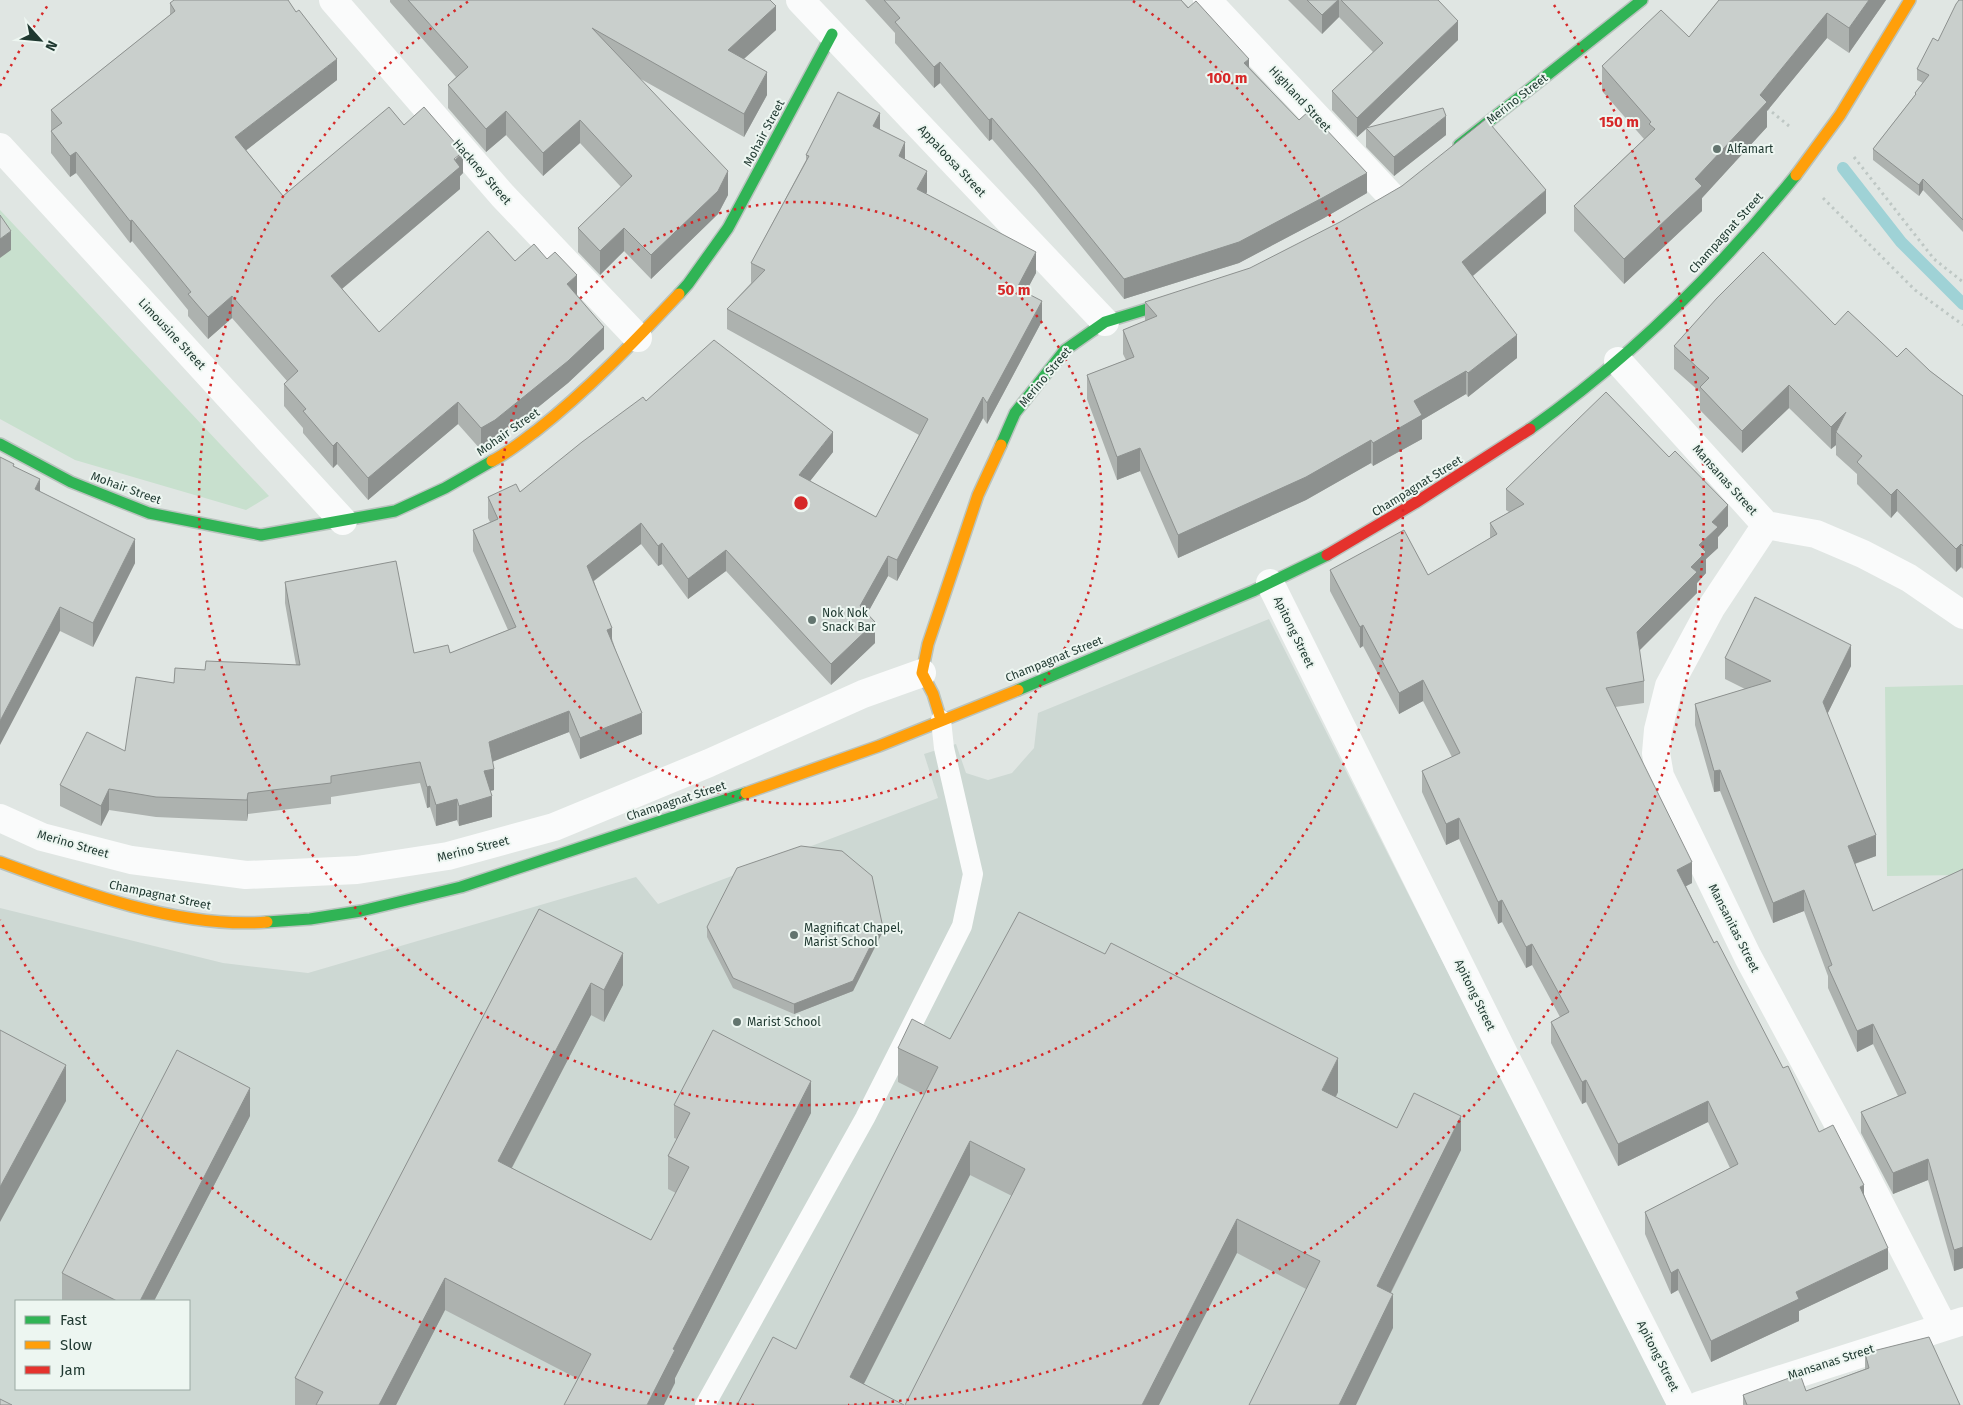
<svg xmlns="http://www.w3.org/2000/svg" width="1963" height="1405" viewBox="0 0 1963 1405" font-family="'Fira Sans',sans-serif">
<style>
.built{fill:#cdd8d3;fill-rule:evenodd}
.green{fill:#c8e0ce}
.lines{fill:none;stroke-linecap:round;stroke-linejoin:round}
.stream{stroke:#9fd2d6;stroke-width:12}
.fast-casing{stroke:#b9c3be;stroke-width:14}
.slow-casing{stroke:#b9c3be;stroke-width:14}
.jam-casing{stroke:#b9c3be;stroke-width:14}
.path{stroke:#bec7c4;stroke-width:3;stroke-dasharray:2.5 4;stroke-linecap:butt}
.lane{stroke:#fafbfb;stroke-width:20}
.street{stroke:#fafbfb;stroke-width:28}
.fast{stroke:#30b455;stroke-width:11}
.slow{stroke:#ff9f0a;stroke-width:11}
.jam{stroke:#e5322d;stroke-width:11}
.wall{fill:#adb2af}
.shaded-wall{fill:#8d918f}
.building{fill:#c9cfcc;stroke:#8d918f}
.ring{fill:none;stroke:#d62828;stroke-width:2.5;stroke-dasharray:2.5 5}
.poi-dot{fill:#63756f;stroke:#edf6f1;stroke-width:2}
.labels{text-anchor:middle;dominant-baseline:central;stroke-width:4;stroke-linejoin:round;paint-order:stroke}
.street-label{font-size:12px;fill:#1f3830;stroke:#edf6f1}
.poi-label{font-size:12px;fill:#1f3830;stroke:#edf6f1;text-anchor:start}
.centre{fill:#d62828;stroke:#edf6f1;stroke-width:2.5}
.ring-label{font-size:15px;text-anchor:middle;font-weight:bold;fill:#d62828;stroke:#edf6f1;stroke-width:4;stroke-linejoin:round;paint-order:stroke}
</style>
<rect width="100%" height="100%" fill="#e0e6e3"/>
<path class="built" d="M1269,619L1667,1405H0V908L223,963L308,973L636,877L658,904L938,798L924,754L956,744L966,773L988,780L1012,773L1034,748L1038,713ZM16,1301H189V1389H16Z"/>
<path class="green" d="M0,210L269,496L246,510L75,460L0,419Z
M1963,685V875L1887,876L1885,687Z"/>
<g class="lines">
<path class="stream" d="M1843,168L1901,242L1963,304"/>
<g class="fast-casing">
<path id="fast" d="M1459,145L1642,0
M679,294L688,284L728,228L832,34
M1530,429C1631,358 1719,270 1796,175
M0,444L71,482L149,513L261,535L395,511L445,488L492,461
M1001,445L1015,413L1065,350L1105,322L1180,299
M1018,690L1253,591L1327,555
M267,922L310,919L361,911L461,887L746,793"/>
</g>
<g class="slow-casing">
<path id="slow" d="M1796,175L1840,115L1910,0
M492,461C508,453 522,441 536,431C588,390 634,342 679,294
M941,720L933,694L922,673L928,644L978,495L1001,445
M746,793L879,746L1018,690
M0,862C80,892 181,929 267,922"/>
</g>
<g class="jam-casing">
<path id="jam" d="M1327,555L1415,503L1530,429"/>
</g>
<path class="path" d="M1767,108L1789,126
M1854,157L1934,259L1963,282
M1823,198L1915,290L1963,325"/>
<path class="lane" d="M705,1405L865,1118L962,926L973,874L944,748L941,720"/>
<path class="street" d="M333,0L503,196L638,338
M800,0L1105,322
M1207,0L1392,197
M0,147L343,521
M1618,361L1766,525L1816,534L1863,554L1909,578L1963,615
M1766,525L1711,608L1669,686L1658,730L1656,753L1660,776L1748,957L1848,1142L1943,1326
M1270,583L1509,1064L1682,1405
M0,818L42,837L131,860L246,875L357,870L448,856L554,827L709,763L863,694L922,673
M1700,1405L1963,1321"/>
<use href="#fast" class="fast"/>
<use href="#slow" class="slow"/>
<use href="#jam" class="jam"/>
</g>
<path class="wall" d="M390,0H770L776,30L744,59L767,95L744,137L639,78L728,195L718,214L651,279L624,251L600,275L578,252V228L621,187L580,143L543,176L506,135L486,152L448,108V85L456,77L390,2Z
M865,0H1181L1249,67L1367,193L1324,218L1239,263L1124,299L1036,190L992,139L989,141L940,83L934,88L895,43V33Z
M1288,0H1438L1458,40L1368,127L1446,135L1394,176L1366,147V129L1357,137L1332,110V91L1373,52L1339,17L1322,34Z
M1719,0H1886L1849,53L1827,38L1767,111V127L1702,198V211L1624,284L1574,231V206L1644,139L1602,91V66L1689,37Z
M1963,0V232L1923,190L1919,196L1873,160V149L1915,95V93L1923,83L1917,80V69L1938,41Z
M170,3L337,80L246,150L283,196L404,125L463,173L460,176V189L342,289L379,332L515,261L577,296L604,349L568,383L495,442L481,450L458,424L368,500L337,464L333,468L303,433V428L284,406V384L287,381L232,318L208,339L188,316V310L132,241L130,243L76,173L70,177L51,153V110L170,15Z
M880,130L905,159L927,192L926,194L1036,273L1025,292L1042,321L987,424L983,418L897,581L888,576L867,614L875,643L831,685L726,571L688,599L662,564L658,566L641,544L594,581L642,734L580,759L569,732L492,762L494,790L490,791L492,817L459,826L457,820L436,826L430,807L427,808L420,783L331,797V804L248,814L247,821L156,817L109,810L101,826L60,806V785L125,751L174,683L205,670L296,665L285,603V582L414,653H450L508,630L473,551V530L490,522L488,518V497L520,492L646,401L833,452L810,481L876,517L919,435L727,329V309L751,283V263L806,160V155Z
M1546,213L1473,276L1517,358L1468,397L1466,394L1422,420V439L1373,466L1371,463L1306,500L1178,558L1140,471L1117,480L1087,399V375L1126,360L1123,354V330L1145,321V302Z
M1835,325L1897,357L1930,371L1963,396V569L1961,567L1956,572L1897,511L1891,518L1857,484V474L1836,455V445L1831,449L1789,408L1742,453L1700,410V392L1674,369V346Z
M14,466L40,492L135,563L93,647L60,631Z
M1506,489L1728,526L1718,537V548L1706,559V573L1697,583V593L1639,650L1644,681V703L1615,707L1692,883L1686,886L1714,943L1783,1068L1819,1132L1864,1194L1888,1269L1799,1311V1321L1711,1362L1678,1290L1671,1294L1645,1234V1212L1730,1168L1708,1122L1618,1166L1586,1102L1582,1104L1551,1043V1022L1560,1017L1532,965L1526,968L1502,922L1498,924L1459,839L1446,845L1422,792V771L1452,757L1423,701L1399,714L1363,646L1360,648L1330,591V570L1428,575L1490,538V523L1509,512L1506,510Z
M1725,658L1851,666L1827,714L1876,856L1855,864L1873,911L1963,869V1268L1954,1271L1928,1180L1893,1194L1861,1133V1112L1898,1096L1873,1044L1857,1052L1828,988V976L1804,911L1773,923L1720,791L1714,792L1695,725V704L1745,689L1725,679Z
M539,909L623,985L604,1022L591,1015L512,1168L651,1240L676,1193L668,1189V1156L677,1139L674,1138V1105L811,1113L675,1378V1383L578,1379L445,1310L396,1405H295V1378Z
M707,927L882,933L853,991L794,1014L733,988L707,937Z
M950,1039L1338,1092L1336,1097L1397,1128L1461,1150L1391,1293L1393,1328L1306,1289L1237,1253L1012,1196L970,1175L864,1384L796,1349L924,1095L898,1082V1048Z
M250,1116L154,1301H64L62,1300V1273Z
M1865,1353L1960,1405H1743V1395L1806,1391L1865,1369Z"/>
<path class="shaded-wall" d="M1338,0H1339V17L1322,34V15Z
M1869,0H1886L1849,53V28Z
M776,6V30L728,73V50Z
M1827,13V38L1767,111V127L1702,198V211L1624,284V259L1695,179L1760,95Z
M1458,21V40L1367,128H1366V129L1357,137V118Z
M337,59V80L235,159V137Z
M1249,59V80L1244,63Z
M940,62V83L934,88V67Z
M767,72V95L744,137V114Z
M506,111V135L486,152V129Z
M880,113V134L873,126Z
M1446,116V135L1394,176V157Z
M992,118V139L989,141V120Z
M580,120V143L543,176V153Z
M905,142V163L899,156Z
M76,152V173L70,177V156Z
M463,152V173L460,176V189L331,298V276Z
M728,171V195L718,214L651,279V255Z
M927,171V192L917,210V189Z
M1367,173V193L1324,218L1239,263L1124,299V279Z
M1923,179V190L1919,196V185Z
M1546,190V213L1462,285V262Z
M132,220V241L130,243V221Z
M624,228V251L600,275V251Z
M11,231V250L0,258V239Z
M1036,252V273L1017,309V288Z
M577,275V296L567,284Z
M232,296V318L208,339V317Z
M1042,301V321L987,424V403Z
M604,327V349L568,383L495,442L481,450V428Z
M1517,335V358L1468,397V373Z
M1466,371V394L1422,420V439L1373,466V443L1414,401Z
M1789,385V408L1742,453V431Z
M983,397V418L897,581V560Z
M458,402V424L368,500V478Z
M1846,412L1836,432V445L1831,449V427Z
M833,432V452L799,495V475Z
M1371,440V463L1306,500L1178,558V535Z
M337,442V464L333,468V446Z
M1140,448V471L1117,480V457Z
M40,479V503L35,489Z
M1897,489V511L1891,518V495Z
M1728,505V526L1718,537V548L1706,559V573L1697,583V593L1637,653V632L1691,567L1699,545L1712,522Z
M641,523V544L587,586V566Z
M135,539V563L93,647V623Z
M662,543V564L658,566V546Z
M1961,544V567L1956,572V549Z
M726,550V571L688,599V579Z
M888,556V576L860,627V606Z
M60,607V631L0,745V721Z
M875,622V643L831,685V664Z
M1363,625V646L1360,648V627Z
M612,628V649L607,630Z
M1851,645V666L1823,723V702Z
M1423,680V701L1399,714V693Z
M569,711V732L489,763V742Z
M642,713V734L580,759V738Z
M494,769V790L484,792V771Z
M1720,770V791L1714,792V771Z
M430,786V807L427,808V787Z
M109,789V810L101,826V806Z
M248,793V814L247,821V800Z
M492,796V817L459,826V806Z
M457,799V820L436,826V805Z
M1459,818V839L1446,845V824Z
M1876,835V856L1848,866V846Z
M1692,862V883L1677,891V870Z
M1804,890V911L1773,923V903Z
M1502,900V922L1498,924V902Z
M882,923V933L853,991L794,1014V1004Z
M1532,944V965L1526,968V947Z
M623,953V985L604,1022V990Z
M591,983V1015L498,1194V1161Z
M1873,1024V1044L1857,1052V1031Z
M1338,1058V1092L1322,1124V1090Z
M66,1065V1101L0,1222V1187Z
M1586,1080V1102L1582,1104V1082Z
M811,1081V1113L675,1378V1383L664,1405H647L673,1349Z
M250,1088V1116L154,1301H140Z
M1708,1101V1122L1618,1166V1144Z
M1461,1116V1150L1377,1320V1286Z
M970,1141V1175L853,1405L850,1377Z
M1928,1159V1180L1893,1194V1173Z
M1864,1185V1206L1860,1187Z
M1237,1219V1253L1159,1405H1142Z
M1963,1247V1268L1954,1271V1250Z
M1888,1248V1269L1799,1311V1321L1711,1362V1341L1796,1292Z
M1678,1269V1290L1671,1294V1273Z
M445,1278V1310L396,1405H379Z
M1393,1294V1328L1356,1405H1339Z"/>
<path class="building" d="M174,0H288L296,12L299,10L337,59L235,137L283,196L389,107L404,125L424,107L463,152L454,159L460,167L331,276L379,332L488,231L515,261L534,244L547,259L555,252L577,275L567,284L604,327L568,361L495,420L481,428L458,402L368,478L337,442L333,446L303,411L306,409L284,384L298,371L232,296L208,317L188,294L191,292L132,220L130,221L76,152L70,156L51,131L62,123L51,110L175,11L170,3Z
M408,0H770L776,6L728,50L767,72L744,114L592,28L728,171L718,191L651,255L624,228L600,251L578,228L632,176L580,120L543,153L506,111L486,129L448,85L468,67Z
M884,0H1181L1188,8L1196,1L1249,59L1244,63L1299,120L1309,111L1367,173L1324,197L1239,242L1124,279L1036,170L992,118L989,120L940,62L934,67L895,22L900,18Z
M1307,0H1338L1322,15Z
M1341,0H1438L1458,21L1357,118L1332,91L1383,43Z
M1719,0H1869L1849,28L1827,13L1760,95L1767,102L1695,179L1702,186L1624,259L1574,206L1655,129L1649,124L1651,122L1602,66L1661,10L1689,37Z
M1959,0H1963V220L1923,179L1919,185L1873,149L1916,94L1915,93L1929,75L1917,69L1933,38L1938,41L1956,4Z
M838,92L880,113L873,126L905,142L899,156L927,171L917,189L1036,252L1017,288L1042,301L987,403L983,397L897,560L888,556L860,606L875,622L831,664L726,550L688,579L662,543L658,546L641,523L587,566L612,628L607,630L642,713L580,738L569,711L489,742L494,769L484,771L492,796L459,806L457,799L436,805L430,786L427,787L420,762L331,776V783L248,793L247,800L156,797L109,789L101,806L60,785L87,732L125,751L136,677L174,683L175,668L205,670L206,661L300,665L285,582L396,561L414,653L448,645L450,653L516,627L473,530L498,519L488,497L516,484L520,492L582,442L643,397L646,401L714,340L833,432L799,475L876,517L928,419L727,309L765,270L751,263L809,156L806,155Z
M1443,108L1446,116L1394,157L1366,128Z
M1486,119L1546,190L1462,262L1517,335L1468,373L1466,371L1414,401L1422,415L1373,443L1371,440L1306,477L1178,535L1140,448L1117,457L1087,375L1134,357L1123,330L1157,316L1145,302L1250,268L1340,222L1402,186Z
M0,215L11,231L0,239Z
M1763,252L1835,325L1848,311L1897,357L1906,348L1930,371L1963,396V546L1961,544L1956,549L1897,489L1891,495L1857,462L1862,456L1836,432L1846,412L1831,427L1789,385L1742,431L1700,387L1709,378L1674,346L1717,298Z
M1606,392L1669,457L1675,451L1728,505L1712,522L1718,527L1699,545L1706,552L1691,567L1697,572L1637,632L1644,681L1606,688L1692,862L1677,870L1714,943L1717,941L1783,1068L1788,1066L1819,1132L1833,1125L1864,1185L1860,1187L1888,1248L1796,1292L1799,1299L1711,1341L1678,1269L1671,1273L1645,1212L1738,1164L1708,1101L1618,1144L1586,1080L1582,1082L1551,1022L1569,1012L1532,944L1526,947L1502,900L1498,902L1459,818L1446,824L1422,771L1460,753L1423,680L1399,693L1363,625L1360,627L1330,570L1404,530L1428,575L1497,534L1490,523L1524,504L1506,489Z
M0,457L14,464L13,466L40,479L35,489L135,539L93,623L60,607L0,721Z
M1755,597L1851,645L1823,702L1876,835L1848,846L1873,911L1963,869V1247L1954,1250L1928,1159L1893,1173L1861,1112L1906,1093L1873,1024L1857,1031L1828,967L1832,965L1804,890L1773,903L1720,770L1714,771L1695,704L1771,681L1725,658Z
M801,846L842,851L872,876L882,923L853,981L794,1004L733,978L707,927L737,868Z
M539,909L623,953L604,990L591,983L498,1161L651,1240L689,1167L668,1156L690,1113L674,1105L713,1030L811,1081L673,1349L675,1350L647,1405H564L591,1354L445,1278L379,1405H316L323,1392L295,1378Z
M1019,912L1105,954L1111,943L1338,1058L1322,1090L1397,1128L1414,1093L1461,1116L1377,1286L1393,1294L1339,1405H1249L1320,1261L1237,1219L1142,1405H905L1025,1169L970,1141L850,1377L904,1405H737L773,1337L796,1349L938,1067L898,1048L912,1019L950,1039Z
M0,1030L66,1065L0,1187Z
M177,1050L250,1088L140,1301H117L62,1273Z
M1929,1337L1960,1405H1747L1743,1395L1800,1374L1806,1391L1869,1368L1865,1353Z
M0,1399L12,1405H0Z"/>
<g class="ring">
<circle cx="801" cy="503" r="301"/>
<path d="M1133 1A602 602 0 1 1 469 1"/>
<path d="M754 1405A903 903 0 0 1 0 920M0 86A903 903 0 0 1 48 5M1554 5A903 903 0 0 1 848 1405"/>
</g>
<g class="poi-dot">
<circle cx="1717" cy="149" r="5"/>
<circle cx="812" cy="620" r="5"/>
<circle cx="794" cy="935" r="5"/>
<circle cx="737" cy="1022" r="5"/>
</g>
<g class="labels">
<g class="street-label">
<text transform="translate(1300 99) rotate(47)">Highland Street</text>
<text transform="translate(1517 99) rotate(-38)">Merino Street</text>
<text transform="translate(764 133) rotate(-62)">Mohair Street</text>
<text transform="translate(952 161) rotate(47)">Appaloosa Street</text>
<text transform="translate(482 172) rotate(49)">Hackney Street</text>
<text transform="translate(1726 233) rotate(-48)">Champagnat Street</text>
<text transform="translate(172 334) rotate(47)">Limousine Street</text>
<text transform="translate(1045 377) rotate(-50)">Merino Street</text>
<text transform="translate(508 432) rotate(-35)">Mohair Street</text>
<text transform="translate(1725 480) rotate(48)">Mansanas Street</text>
<text transform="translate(1417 486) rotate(-32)">Champagnat Street</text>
<text transform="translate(126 488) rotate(20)">Mohair Street</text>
<text transform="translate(1294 632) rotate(64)">Apitong Street</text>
<text transform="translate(1054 659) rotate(-22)">Champagnat Street</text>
<text transform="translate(676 801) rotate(-18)">Champagnat Street</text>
<text transform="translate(73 844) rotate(16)">Merino Street</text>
<text transform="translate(473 849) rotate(-14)">Merino Street</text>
<text transform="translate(160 895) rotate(12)">Champagnat Street</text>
<text transform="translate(1734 928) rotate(63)">Mansanitas Street</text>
<text transform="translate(1475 995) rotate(64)">Apitong Street</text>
<text transform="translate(1658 1356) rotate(63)">Apitong Street</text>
<text transform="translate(1831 1362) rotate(-18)">Mansanas Street</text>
</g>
<g class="poi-label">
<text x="1727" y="149">Alfamart</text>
<text x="822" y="613">Nok Nok<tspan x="822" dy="14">Snack Bar</tspan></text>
<text x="804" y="928">Magnificat Chapel,<tspan x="804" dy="14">Marist School</tspan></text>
<text x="747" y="1022">Marist School</text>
</g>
</g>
<circle cx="801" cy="503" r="8" class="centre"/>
<g class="ring-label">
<text x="1227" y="83">100 m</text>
<text x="1619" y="127">150 m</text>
<text x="1014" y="295">50 m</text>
</g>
<rect x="15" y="1300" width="175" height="90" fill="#edf6f1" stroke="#9baaa4"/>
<rect x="25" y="1316" width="25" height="8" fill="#30b455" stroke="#9baaa4"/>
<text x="60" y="1325" font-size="15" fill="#1f3830">Fast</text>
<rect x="25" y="1341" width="25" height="8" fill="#ff9f0a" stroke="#9baaa4"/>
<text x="60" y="1350" font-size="15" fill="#1f3830">Slow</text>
<rect x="25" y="1366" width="25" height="8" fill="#e5322d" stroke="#9baaa4"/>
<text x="60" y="1375" font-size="15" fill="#1f3830">Jam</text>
<g transform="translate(40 40) rotate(117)" stroke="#edf6f1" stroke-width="4" paint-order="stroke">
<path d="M0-4L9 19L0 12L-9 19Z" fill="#1f3830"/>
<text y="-8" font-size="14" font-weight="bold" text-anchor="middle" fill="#1f3830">N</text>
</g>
</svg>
